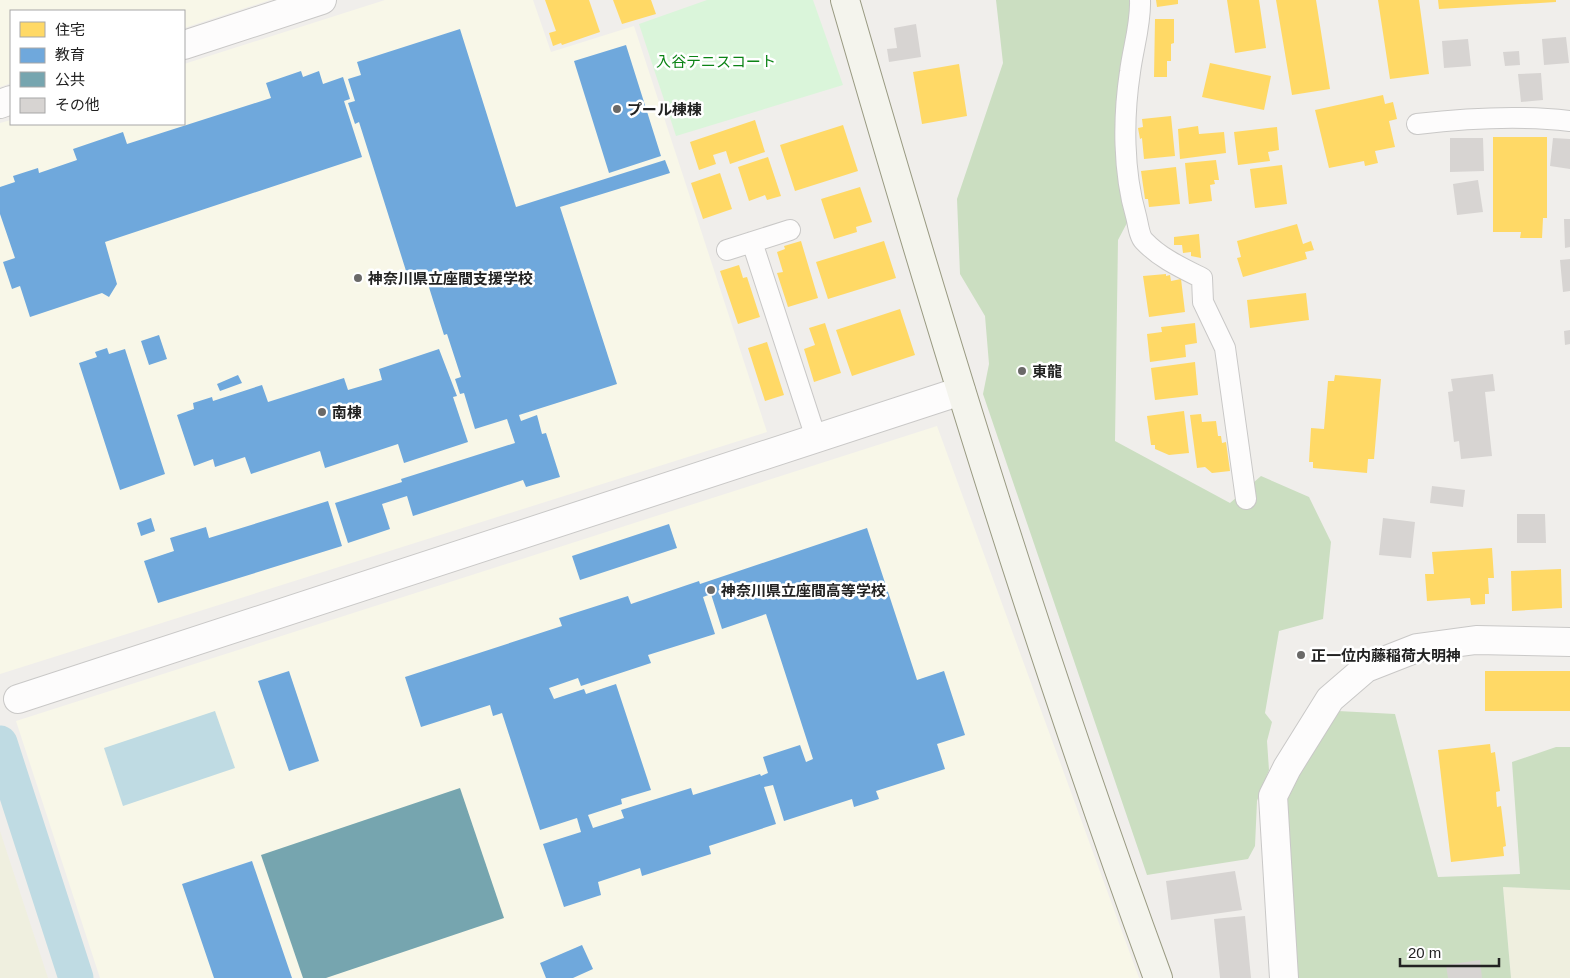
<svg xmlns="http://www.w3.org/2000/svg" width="1570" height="978" viewBox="0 0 1570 978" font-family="Arial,'Noto Sans JP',sans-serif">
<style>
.education{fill:#f8f7e8}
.farmland{fill:#efefdf}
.forest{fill:#cbdec1}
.park{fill:#daf5da}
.water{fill:#bfdbe3}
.homes{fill:#ffd966}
.schools{fill:#6fa8dc;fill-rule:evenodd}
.public{fill:#76a5af}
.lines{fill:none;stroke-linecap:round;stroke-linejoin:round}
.canal{stroke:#bfdbe3;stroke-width:35}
.building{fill:#d7d4d2}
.lane-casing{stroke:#c9c8c7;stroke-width:22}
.street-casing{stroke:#c9c8c7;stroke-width:30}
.secondary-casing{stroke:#999a82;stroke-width:30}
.lane{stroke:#fdfcfc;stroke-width:20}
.street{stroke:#fdfcfc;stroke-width:28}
.secondary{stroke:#f4f4ed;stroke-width:28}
.poi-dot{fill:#6a6968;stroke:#fff;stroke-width:2}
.labels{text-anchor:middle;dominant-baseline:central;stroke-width:5;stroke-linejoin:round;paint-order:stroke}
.park-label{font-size:15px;fill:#0c8416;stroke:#fff}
.poi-label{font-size:15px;font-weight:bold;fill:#222;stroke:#fff;text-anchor:start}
</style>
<rect width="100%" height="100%" fill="#f0eeeb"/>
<path class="education" d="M0,0H270L184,28V11H11V83L0,87Z
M385,0H533L551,52L634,26L767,432L0,674V123L11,120V124H184V64Z
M937,426L1139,978H100L16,721Z"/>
<path class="farmland" d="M0,831L48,978H0Z
M1503,887L1570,890V978H1511Z"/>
<path class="forest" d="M996,0H1140L1130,72L1137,204L1118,240L1115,441L1230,503L1261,476L1309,497L1331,542L1323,619L1279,631L1265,713L1272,722L1267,741L1269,770L1257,801L1255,846L1248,859L1147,875L983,394L989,364L985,316L960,274L957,199L1003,63Z
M1338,711L1395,714L1438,877L1520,874L1512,762L1556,747H1570V890L1503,887L1511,978H1295L1272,811Z"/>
<path class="park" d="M707,0H813L843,85L676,136L639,24Z"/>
<path class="water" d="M215,711L235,768L123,806L104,748Z"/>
<path class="homes" d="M545,0H589L600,32L562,45L561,43L553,46L549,33L556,31Z
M613,0H651L656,14L622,24Z
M1156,0H1178V4L1157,7Z
M1227,0H1259L1266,48L1235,53Z
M1276,0H1316L1330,89L1292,95Z
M1378,0H1419L1429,74L1390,79Z
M1438,0H1556V2L1439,9Z
M1155,19H1174V43L1171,44V61H1167V77H1154Z
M1210,63L1271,76L1264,110L1202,97Z
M959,64L967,116L922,124L913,72Z
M1383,95L1385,104L1393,102L1397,119L1389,121L1395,147L1375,151L1378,163L1365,166L1364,161L1329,168L1315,110Z
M1171,116L1175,156L1144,159L1142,138L1140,139L1138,128L1143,127L1142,119Z
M755,120L765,152L730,164L726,151L713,155L716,164L699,170L690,142Z
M843,125L858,171L795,191L780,145Z
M1198,126L1199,134L1224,132L1226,153L1180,159L1178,129Z
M1277,127L1279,150L1268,152L1270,161L1238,165L1234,132Z
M1493,137H1547V218H1543L1542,238H1520L1521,232H1493Z
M768,157L781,196L767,200L765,195L749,201L738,167Z
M1216,160L1219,180H1214L1215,184L1210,185L1212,201L1189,204L1185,163Z
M1282,165L1287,204L1255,208L1250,169Z
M1176,167L1180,204L1149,207L1148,199H1145L1141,171Z
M720,173L732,209L703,219L691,183Z
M860,187L872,222L856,227L857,232L834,239L821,199Z
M1297,224L1303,244L1311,241L1314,250L1305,252L1307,259L1243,277L1237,258L1241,257L1237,241Z
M1199,234L1201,258L1191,256V252L1183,253L1182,245H1174V237Z
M801,241L818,298L788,307L777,273L783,272L777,252L785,249L784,246Z
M884,241L896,278L828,299L816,262Z
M739,265L743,278L747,277L760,317L738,324L720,271Z
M1166,274V276L1170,275L1171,281L1181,279L1185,312L1149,317L1143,276Z
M1306,293L1309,320L1250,328L1247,300Z
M900,309L915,355L852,376L836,330Z
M825,323L841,373L814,382L804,349L815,345L809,328Z
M1195,323L1197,343L1185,345L1186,357L1150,362L1147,334L1162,332L1161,327Z
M767,342L784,395L765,401L748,348Z
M1195,362L1198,395L1155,400L1151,368Z
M1335,375L1381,379L1374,459H1368L1367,473L1313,468V462H1309L1311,428L1324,429L1328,381H1334Z
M1184,411L1189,453L1169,455L1155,449V445H1151L1147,416Z
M1201,414L1202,422L1216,421L1218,436H1221L1222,443L1226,442L1230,471L1212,473L1205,467L1197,468L1190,415Z
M1492,548L1494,578H1488L1489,594H1485V604L1471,605L1470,598L1427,601L1425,574H1434L1432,552Z
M1561,569L1562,608L1512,611L1511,571Z
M1485,671H1570V711H1485Z
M1490,744L1491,753L1495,752L1500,791L1496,792L1497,807L1501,806L1506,846L1503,847L1504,856L1451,862L1438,750Z"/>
<path class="schools" d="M460,29L516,207L665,160L670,173L560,207L617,384L519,415L521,421L537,415L542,434L546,433L560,477L526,487L523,480L413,516L407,496L382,504L390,529L348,543L335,503L402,482L401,479L515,443L507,419L475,429L464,393L460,394L455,379L461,377L447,334L444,335L427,281L407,274L359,122L355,124L348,103L355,101L348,79L361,75L357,62Z
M626,45L661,156L609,173L574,61Z
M301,71L303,77L319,71L323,84L343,77L350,99L344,101L362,157L105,242L117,284L109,297L102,293L30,317L20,286L12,289L3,262L15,258L0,214V187L15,182L13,176L38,168L39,173L77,160L73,149L123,132L127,144L271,98L266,83Z
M159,335L167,359L149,365L141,341Z
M107,348L109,354L125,349L165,474L120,490L79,363L97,357L95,352Z
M439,349L457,396L453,397L468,442L404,463L398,444L325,468L320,451L251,474L245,457L215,467L213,459L194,466L177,415L194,409L193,403L212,397L213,401L262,385L268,402L344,378L348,390L382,380L379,369Z
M238,375L242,383L220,391L217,384Z
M328,501L342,546L158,603L144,561L174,551L170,538L206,527L209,538Z
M151,518L155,531L141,536L137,523Z
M669,524L677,548L580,580L572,556Z
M867,528L917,680L944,671L965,735L937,744L945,769L876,791L879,799L854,807L852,799L784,821L773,785L764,787L776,824L709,846L711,854L642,876L640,868L598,882L601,895L564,907L543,844L581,832L577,818L540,830L502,713L493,716L490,705L421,727L405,677L562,626L559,618L628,596L631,604L699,581L700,584ZM711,594L722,629L766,614L813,759L806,762L800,745L763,757L768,773L761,776L760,774L693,795L691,788L621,810L624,818L593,828L588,815L622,804L621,799L651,790L616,684L586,694L584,689L554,699L549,688L578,678L581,686L651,663L648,655L715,634L703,597Z
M289,671L319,761L289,771L258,681Z
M252,861L292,978H214L182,884Z
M582,945L593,969L573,978H546L540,963Z"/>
<path class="public" d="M460,788L504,918L326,978H303L261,855Z"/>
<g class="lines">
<path class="canal" d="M0,743L76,978"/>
</g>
<path class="building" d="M916,24L921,57L889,62L887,49L897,48L894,28Z
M1566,37L1569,63L1544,65L1542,39Z
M1468,39L1471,66L1444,68L1442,41Z
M1519,51L1520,65L1505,66L1503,52Z
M1541,73L1543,100L1521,102L1518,74Z
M1450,138H1483L1484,171L1450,172Z
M1553,138L1570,139V169L1550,166Z
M1478,180L1483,212L1457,215L1453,184Z
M1564,219H1570V247L1565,248Z
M1570,259V291L1563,292L1560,260Z
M1570,330V344L1565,345L1564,331Z
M1493,374L1495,391L1485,392L1492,456L1461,459L1459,441L1454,442L1448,392L1453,391L1451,379Z
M1432,486L1465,490L1463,507L1430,503Z
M1517,514H1545L1546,543H1517Z
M1383,518L1415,522L1411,558L1379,555Z
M1235,871L1242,910L1171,920L1166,881Z
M1245,916L1251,978H1220L1214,919Z
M1480,960L1482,978H1448L1446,965Z"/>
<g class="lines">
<g class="lane-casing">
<path id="lane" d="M1140,0C1141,24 1133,48 1130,72C1123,118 1123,171 1136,216C1138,223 1139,236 1144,241C1160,258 1182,268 1202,278L1203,302L1225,348L1246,499
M1417,124C1468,118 1519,115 1570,121
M752,242L816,438
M727,250L790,230"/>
</g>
<g class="street-casing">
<path id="street" d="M184,45L322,0
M0,104L11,100
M18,699L961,391
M1284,978L1273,796L1287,768L1330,699L1366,668L1417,648L1476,640L1570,642"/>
</g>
<g class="secondary-casing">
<path id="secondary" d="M845,0C940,329 1040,657 1158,978"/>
</g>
<use href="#lane" class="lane"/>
<use href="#street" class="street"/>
<use href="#secondary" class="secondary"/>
</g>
<g class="poi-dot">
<circle cx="617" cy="109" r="5"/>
<circle cx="358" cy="278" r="5"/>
<circle cx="1022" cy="371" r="5"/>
<circle cx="322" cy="412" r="5"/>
<circle cx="711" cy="590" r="5"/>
<circle cx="1301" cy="655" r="5"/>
</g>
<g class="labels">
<g class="park-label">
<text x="716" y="61">入谷テニスコート</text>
</g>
<g class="poi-label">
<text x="627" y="109">プール棟棟</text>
<text x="368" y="278">神奈川県立座間支援学校</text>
<text x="1032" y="371">東龍</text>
<text x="332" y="412">南棟</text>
<text x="721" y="590">神奈川県立座間高等学校</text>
<text x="1311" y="655">正一位内藤稲荷大明神</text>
</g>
</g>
<rect x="10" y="10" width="175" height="115" fill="#ffffff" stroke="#a7a7a7"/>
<rect x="20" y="22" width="25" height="15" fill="#ffd966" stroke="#a7a7a7"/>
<text x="55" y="35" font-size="15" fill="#222222">住宅</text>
<rect x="20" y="48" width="25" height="15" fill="#6fa8dc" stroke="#a7a7a7"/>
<text x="55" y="60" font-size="15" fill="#222222">教育</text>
<rect x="20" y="72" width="25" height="15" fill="#76a5af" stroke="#a7a7a7"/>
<text x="55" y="85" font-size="15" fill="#222222">公共</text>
<rect x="20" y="98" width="25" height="15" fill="#d7d4d2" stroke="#a7a7a7"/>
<text x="55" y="110" font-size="15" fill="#222222">その他</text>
<path d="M1400 958v8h99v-8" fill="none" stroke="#222222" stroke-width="2.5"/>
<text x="1408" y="958" font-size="15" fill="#222222" stroke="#ffffff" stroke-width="4" paint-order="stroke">20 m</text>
</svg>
